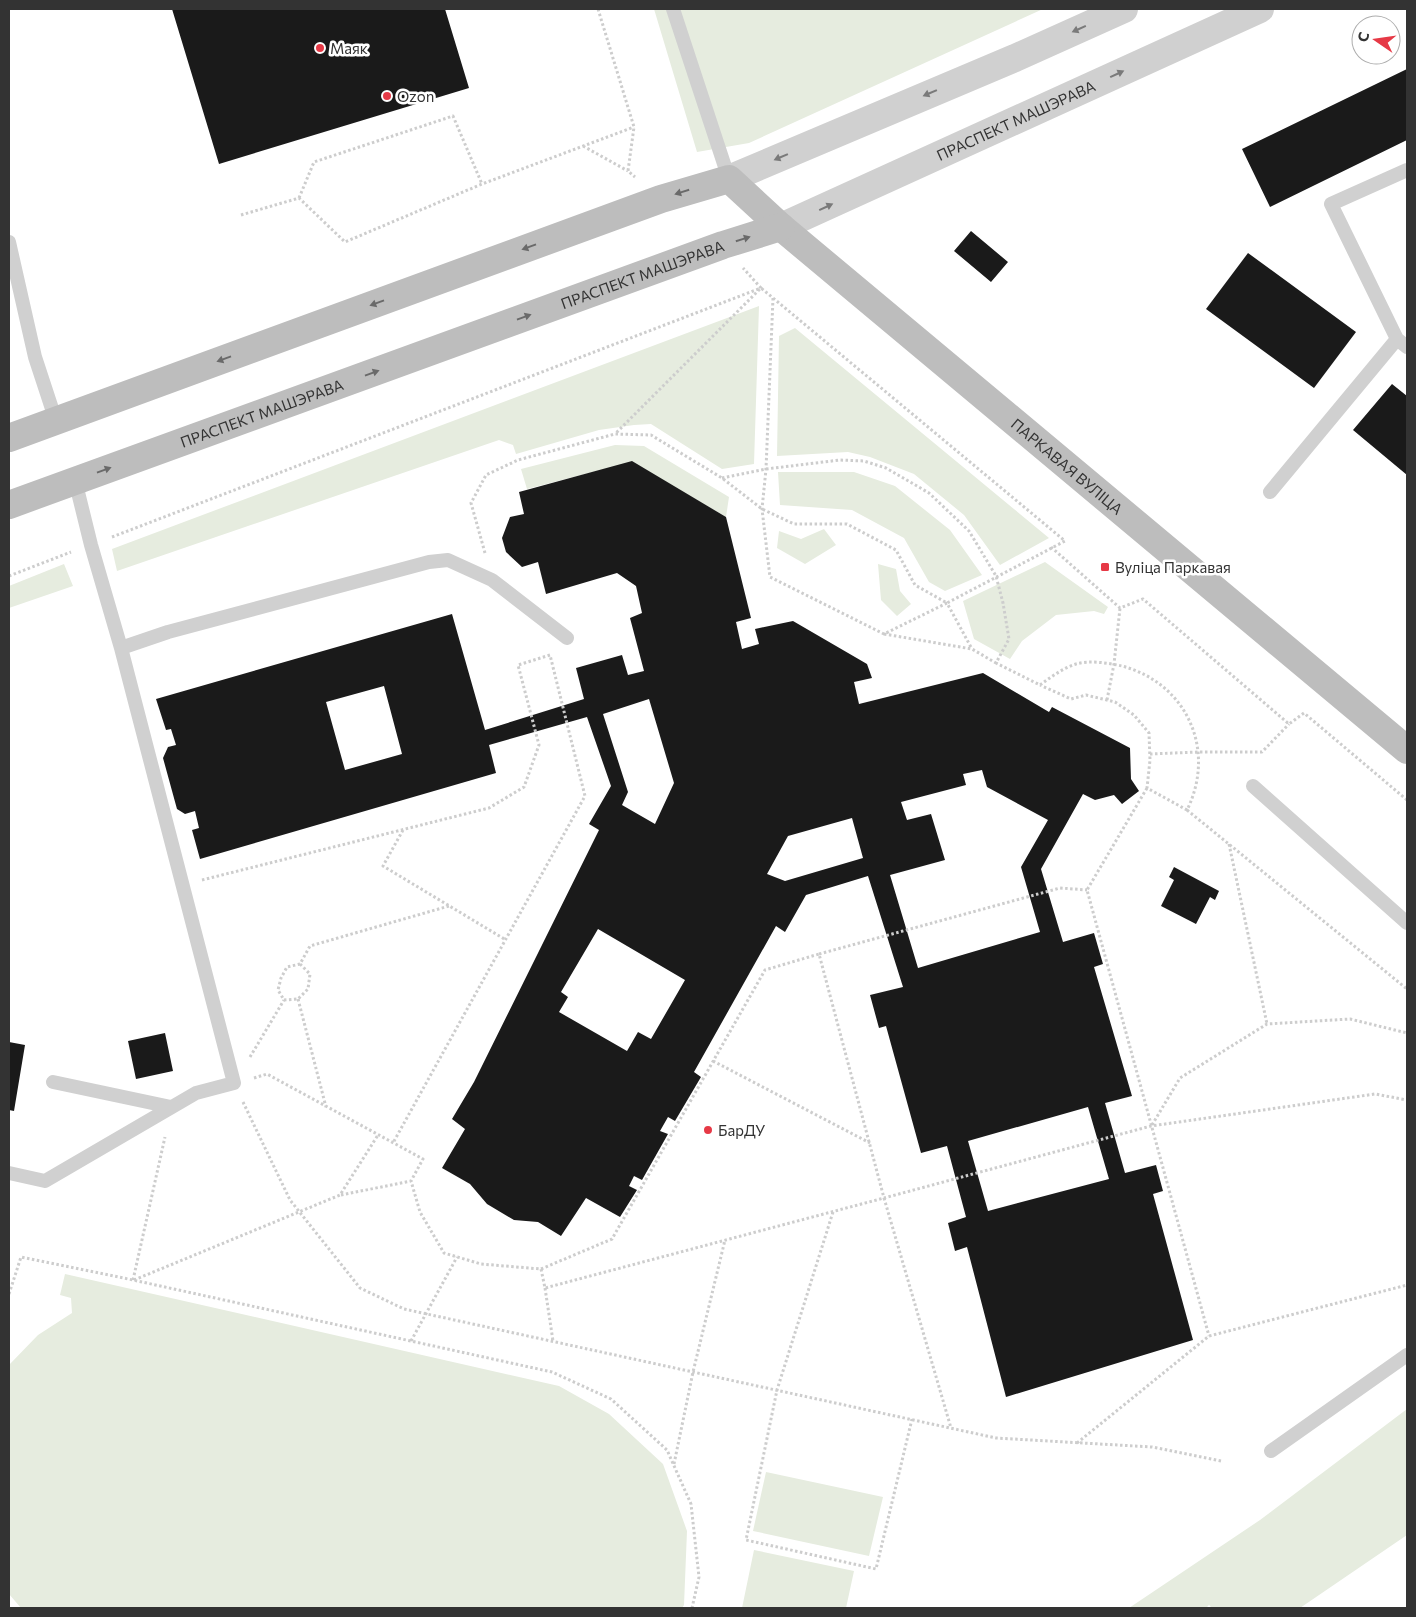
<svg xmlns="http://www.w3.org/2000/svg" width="1416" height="1617" viewBox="0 0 1416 1617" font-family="Commissioner,sans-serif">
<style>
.green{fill:#e6ecdf}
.building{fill:#1a1a1a;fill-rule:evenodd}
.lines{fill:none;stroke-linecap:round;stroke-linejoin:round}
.path{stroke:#cdcdcd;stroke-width:3;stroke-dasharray:2.5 2.5;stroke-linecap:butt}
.service{stroke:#d0d0d0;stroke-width:14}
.tertiary{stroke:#d0d0d0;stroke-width:28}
.secondary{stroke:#bdbdbd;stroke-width:28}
.oneway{fill:#7a7a7a}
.oneway2{fill:#6a6a6a}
.poi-dot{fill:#e63946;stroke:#fff;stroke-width:2}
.labels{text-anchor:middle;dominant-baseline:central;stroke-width:5;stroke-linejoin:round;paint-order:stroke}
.poi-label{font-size:15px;fill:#333;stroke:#fff;text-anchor:start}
.street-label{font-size:15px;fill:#333;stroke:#fff}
</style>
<rect width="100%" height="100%" fill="#fff"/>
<path class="green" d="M654,9H1043L749,143L697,152Z
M759,306L754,464L722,469L651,424L634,425L599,430L516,454L513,445L499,440L117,571L112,549Z
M795,328L1049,538L1000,565L964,515L914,474L870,457L848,452L777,456L779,336Z
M615,445L644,446L729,497L726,517L632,462L527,489L521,469Z
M778,472H854L895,486L950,530L982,575L945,591L929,582L904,538L852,510L780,505Z
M824,529L836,545L805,564L777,548L779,531L801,539Z
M1045,562L1108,607L1104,614L1094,611L1056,615L1022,641L1010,659L974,639L963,601Z
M64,564L73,586L9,608V586Z
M878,564L896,569L900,591L911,604L897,616L881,600Z
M65,1274L559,1386L609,1414L663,1464L687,1531L684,1605L682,1608H21L9,1594V1365L38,1335L72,1313L71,1298L60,1295Z
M1407,1409V1535L1300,1608H1212L1209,1605L1206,1608H1129L1260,1520Z
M766,1472L883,1497L869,1556L753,1531Z
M754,1550L854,1571L846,1608H742Z"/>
<path class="building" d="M172,9H445L469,88L219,164Z
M1407,69V140L1270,207L1242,149Z
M971,231L1008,262L991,282L954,251Z
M1248,253L1356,332L1314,388L1206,309Z
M1392,384L1407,396V475L1353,430Z
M632,461L726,517L751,618L736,622L742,649L759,644L755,629L793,621L867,664L872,678L854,682L859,704L983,673L1049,712L1052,707L1130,748L1131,779L1139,791L1122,804L1114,795L1095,800L1083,794L1041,869L1063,942L1094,933L1103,964L1094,967L1132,1096L1105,1103L1125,1173L1156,1165L1163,1191L1153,1194L1193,1340L1006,1397L967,1247L955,1251L948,1223L966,1217L947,1146L921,1153L886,1026L879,1028L870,995L903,987L868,876L806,895L785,932L776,926L694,1072L701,1077L675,1121L668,1117L660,1131L668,1134L642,1180L634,1176L629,1186L637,1190L620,1217L586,1198L561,1236L538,1222L514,1220L487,1204L470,1184L442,1168L465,1129L452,1119L474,1082L599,830L589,824L611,786L587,717L489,745L496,773L200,859L192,830L199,828L195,811L185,814L177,809L163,758L168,747L176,745L171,729L166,730L156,699L452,614L485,730L584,699L576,668L622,655L628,675L644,671L630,618L642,613L636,586L617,573L546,594L538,562L522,567L506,552L502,538L510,517L524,514L519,492ZM384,686L402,754L345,770L326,702ZM649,699L674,783L655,824L622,805L628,792L603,714ZM982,770L987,787L1048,820L1021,867L1040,932L918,968L890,875L945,860L931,814L907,820L901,802L966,785L963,774ZM852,818L863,858L785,881L767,874L788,836ZM598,929L685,980L651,1039L638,1032L627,1051L559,1012L568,997L561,992ZM1088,1107L1109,1179L988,1211L968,1141Z
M1174,867L1219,891L1215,900L1210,897L1196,924L1161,906L1174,880L1169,877Z
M165,1033L173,1071L136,1079L128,1041Z
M9,1042L25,1045L14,1111L9,1110Z"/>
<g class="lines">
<path class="path" d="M598,9L634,127L628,171L635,177
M583,146L628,171
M299,198L314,162L453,116L482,184
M241,215L299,198L345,242L482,184L634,127
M773,298L766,469L762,509L770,577L884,634L947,603L972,649
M722,478L766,469L840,460L864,461L886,468L929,493L969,531L996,576L1003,603L1009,639L996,663L1040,685C1051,677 1063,668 1076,664C1090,660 1108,663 1122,666C1186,683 1217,749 1187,810L1147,788L1150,760L1149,733L1134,715L1115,702L1086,695L1071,699L1040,685
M112,537L761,288L743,268
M1051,547L1120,608L1143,599L1289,724L1304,713L1407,800
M485,553L471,503L486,475L518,460L615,434L651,435L722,478L762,509L794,524H847L896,550L915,585L947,603L1065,541L761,288L615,434
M9,576L71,552
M884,634L972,649L996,663
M1107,700L1114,664L1120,608
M1150,754L1198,752H1262L1289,724
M1147,788L1087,890L1209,1336
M1187,810L1407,989
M403,830L383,866L506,940
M1229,844L1267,1024
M202,880L489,808L524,787L539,745L518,665L550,655L585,796L393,1143
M819,954L1060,888L1087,890
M300,964L310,974L308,989L298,999L284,1000L278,990L281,978L287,967L300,964L310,946L449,906
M298,999L326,1107
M250,1057L284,1000
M713,1061L870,1143
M254,1078L267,1074L423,1159L411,1181L420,1212L444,1253L481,1264L541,1269L545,1288L884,1198L951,1428
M243,1102L290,1200L360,1288L404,1309L996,1438L1152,1447L1221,1461
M1152,1125L1180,1078L1267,1024L1350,1019L1407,1033
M341,1195L411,1181
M833,1212L777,1390L746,1540L876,1569L912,1419
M541,1269L612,1239L765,970L819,954L884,1198L1151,1126L1375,1094L1407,1100
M133,1280L165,1137
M134,1280L340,1195L378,1135
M545,1288L553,1341
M9,1294L21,1257L133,1280L552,1372L611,1399L667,1450L691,1504L699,1577L692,1608
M411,1341L457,1257
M1077,1443L1209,1336L1407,1285
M674,1464L693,1372L725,1240"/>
<path class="service" d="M673,9L729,179
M1407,170L1331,204L1397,339L1407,347
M9,242L35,357L56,421
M1270,492L1397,339
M121,648L168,632L429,562L448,560L492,580L567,638
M1253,786L1407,923
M53,1082L171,1107
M9,1173L45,1181L196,1093L234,1083L121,648L91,545L75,480
M1271,1451L1407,1355"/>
<g class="tertiary">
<path d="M729,179L1015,58L1124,9"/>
<path id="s1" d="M781,227L1260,9"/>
</g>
<g class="secondary">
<path id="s2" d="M9,438L661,199L729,179L781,227L1407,750"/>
<path id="s3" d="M9,505L723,245L781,227"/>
</g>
</g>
<defs><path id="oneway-solid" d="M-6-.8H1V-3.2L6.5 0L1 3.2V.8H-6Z" transform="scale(1.25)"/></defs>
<g class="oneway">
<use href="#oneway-solid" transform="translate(1079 29) rotate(156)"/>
<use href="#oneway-solid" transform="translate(1117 74) rotate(-25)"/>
<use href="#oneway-solid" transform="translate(930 93) rotate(157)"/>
<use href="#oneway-solid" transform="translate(781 157) rotate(157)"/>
<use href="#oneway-solid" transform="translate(826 207) rotate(-25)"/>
</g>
<g class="oneway2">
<use href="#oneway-solid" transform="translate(682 192) rotate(163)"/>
<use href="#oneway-solid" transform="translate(743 239) rotate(-17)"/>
<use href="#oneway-solid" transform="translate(529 247) rotate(160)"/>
<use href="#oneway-solid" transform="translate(377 303) rotate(160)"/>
<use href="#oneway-solid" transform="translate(524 317) rotate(-20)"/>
<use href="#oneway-solid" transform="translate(224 359) rotate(160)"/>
<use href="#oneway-solid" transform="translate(372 373) rotate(-20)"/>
<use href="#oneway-solid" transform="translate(104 470) rotate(-20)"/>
</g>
<g class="poi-dot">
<circle cx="320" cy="48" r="5"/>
<circle cx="387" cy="96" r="5"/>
<rect x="1100" y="562" width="10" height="10" rx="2.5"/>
<circle cx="708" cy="1130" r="5"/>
</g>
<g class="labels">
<g class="poi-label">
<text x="330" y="48">Маяк</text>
<text x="397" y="96">Ozon</text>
<text x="1115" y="567">Вуліца Паркавая</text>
<text x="718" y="1130">БарДУ</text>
</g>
<g class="street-label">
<text stroke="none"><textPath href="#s1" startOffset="258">ПРАСПЕКТ МАШЭРАВА</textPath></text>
<text stroke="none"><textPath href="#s3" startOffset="674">ПРАСПЕКТ МАШЭРАВА</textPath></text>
<text stroke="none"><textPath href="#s3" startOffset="269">ПРАСПЕКТ МАШЭРАВА</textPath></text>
<text stroke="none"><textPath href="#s2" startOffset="1209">ПАРКАВАЯ ВУЛІЦА</textPath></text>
</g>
</g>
<rect width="1416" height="1617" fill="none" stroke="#333333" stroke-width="20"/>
<g transform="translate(1376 40) rotate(283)"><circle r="24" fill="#ffffff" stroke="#adadad"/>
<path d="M0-4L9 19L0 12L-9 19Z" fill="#e63946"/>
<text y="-8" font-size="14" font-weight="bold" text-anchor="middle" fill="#333333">С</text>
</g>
</svg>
